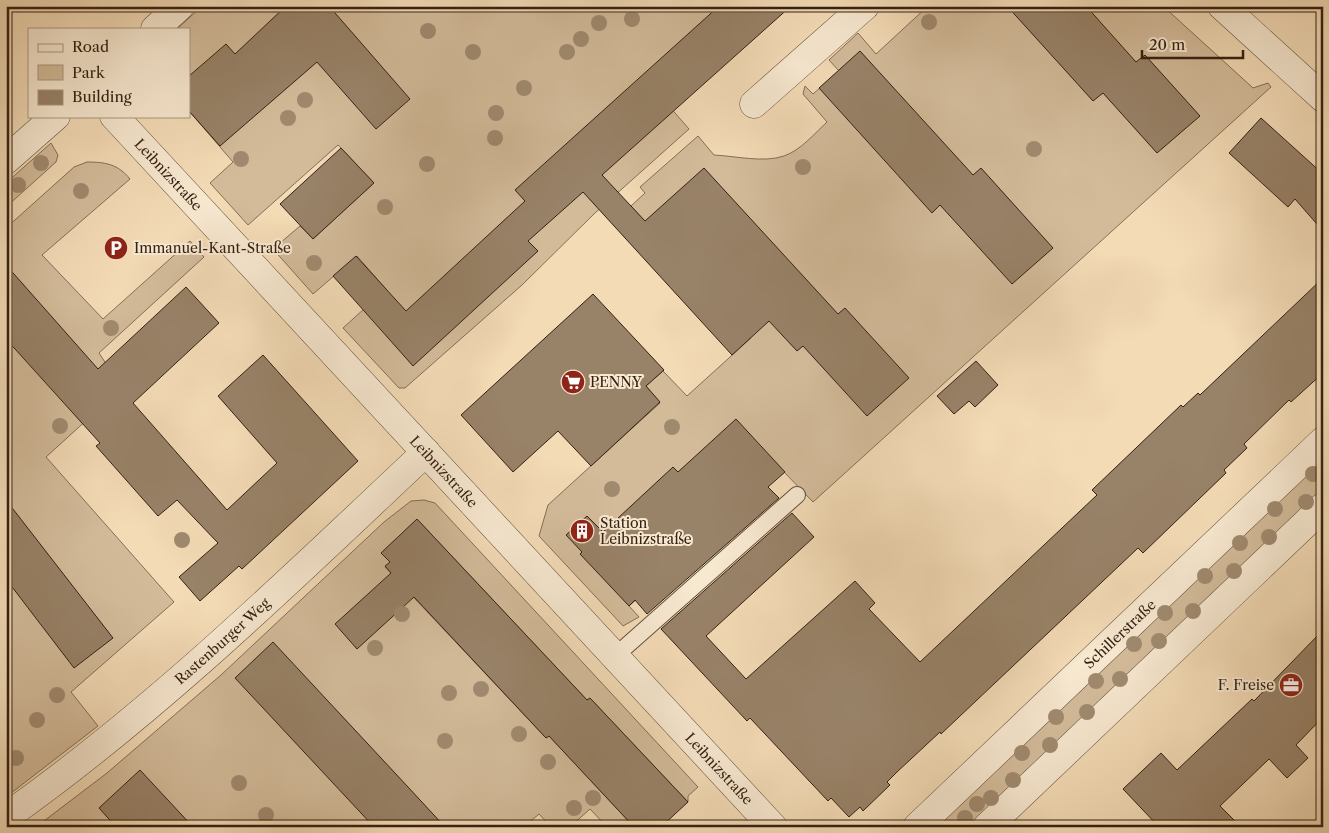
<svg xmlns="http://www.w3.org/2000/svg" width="1329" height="833" viewBox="0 0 1329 833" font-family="'Libre Caslon Text',serif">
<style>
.green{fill:#d3bb9a;stroke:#846e56}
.building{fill:#988268;stroke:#352113}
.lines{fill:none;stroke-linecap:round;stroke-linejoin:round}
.lane-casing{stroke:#64503c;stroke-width:18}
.street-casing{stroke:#64503c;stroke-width:29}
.lane{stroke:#f7e8d0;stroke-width:16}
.street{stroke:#f7e8d0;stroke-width:28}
.tree{fill:#a08a6f}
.labels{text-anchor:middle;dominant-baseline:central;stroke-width:4;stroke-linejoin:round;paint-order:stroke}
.street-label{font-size:14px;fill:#352113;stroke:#f7e8d0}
.poi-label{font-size:14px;fill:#352113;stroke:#f7e8d0;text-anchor:start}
</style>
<rect width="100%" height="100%" fill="#f3dbb6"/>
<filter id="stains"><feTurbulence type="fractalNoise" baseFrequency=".004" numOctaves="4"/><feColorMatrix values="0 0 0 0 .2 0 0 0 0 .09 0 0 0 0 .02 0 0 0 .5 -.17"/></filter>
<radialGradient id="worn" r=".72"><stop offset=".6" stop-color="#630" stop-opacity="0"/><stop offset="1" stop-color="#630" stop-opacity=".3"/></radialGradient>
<path class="green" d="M202,6H719L648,82L689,129L595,213L522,285L405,388H399L343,328L386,289L357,256L313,294L273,249L300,226L313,239L374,183L341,148L338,145L248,225L210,183L233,162L189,111V29H177Z
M928,6H1163L1253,88L1268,83L1271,87L813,502L784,472L629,606L639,617L623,626L539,536L548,505L660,403L646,386L663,371L687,396L751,338L631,206L645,193L640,187L698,136L714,155C735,156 764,163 784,156C801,150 814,134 827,122L803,94L805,86L813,94L839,71L829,60L858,33L876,54Z
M51,143L58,155L56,162L6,207V183Z
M87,162C105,162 118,164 130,179L42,255L103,319L190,241L204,257L99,353L122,388L46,457L174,602L71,692L98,726L6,797V228L74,167Z
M1323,454V491L972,827H933Z
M424,500L435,503L698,787L688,796V802L590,698L587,700L417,519L381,553L390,562L385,567L546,738L549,736L634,827H607L590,809L570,827H551L539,814L524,827H36L107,773L221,675L384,522L411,501Z"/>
<path class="building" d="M286,6H329L410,99L376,129L317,62L220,146L189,111V76L226,44L235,54Z
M719,6H791L602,175L645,221L704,168L838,314L845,308L909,378L867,416L803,346L797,351L769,321L732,355L583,192L528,241L538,251L413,366L333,276L356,256L406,311L525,201L515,190Z
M1007,6H1086L1136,62L1145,55L1200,116L1157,153L1103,93L1093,101Z
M860,51L973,175L981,168L1053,248L1012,284L940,205L932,213L819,88Z
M1261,118L1323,174V231L1295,199L1288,207L1229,153Z
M341,148L374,183L313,239L280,204Z
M6,265L98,369L186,287L219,323L133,403L227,510L277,463L218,396L263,355L358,461L242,569L239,566L200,601L179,577L218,543L177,500L158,516L96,446L100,443L6,339Z
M1323,278V373L1291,402L1289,400L1244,444L1247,448L1224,470L1226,473L1143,553L1138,548L941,734L940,732L897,772L887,782L890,785L863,811L860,807L849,817L831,798L828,801L750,718L747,721L661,629L792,513L814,537L706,636L746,679L855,581L875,603L869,609L920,662L1097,495L1092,490L1181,405L1183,407L1198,393L1200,395Z
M593,294L664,370L646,386L660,402L591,466L558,431L513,472L461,415Z
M976,361L998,385L975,407L969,401L954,414L937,396Z
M736,419L785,472L768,487L779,498L647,614L635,600L629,606L580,554L582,552L566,535L587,516L603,532L673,467L678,472Z
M6,500L113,638L74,668L6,579Z
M417,519L587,700L590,698L688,802L661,827H634L549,736L546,738L414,597L357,649L335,624L391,573L385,566L390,562L381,553Z
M1323,630V717L1296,745L1308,758L1287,778L1269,759L1220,806L1241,827H1159L1123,789L1161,753L1177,770L1252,699L1254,701Z
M273,642L408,787L445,827H374L235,678Z
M140,770L193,827H116L99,808Z"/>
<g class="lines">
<g class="lane-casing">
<path id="lane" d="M614,657L797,495"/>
</g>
<g class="street-casing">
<g id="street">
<path d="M1222,6L1323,98"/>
<path d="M155,29L180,6"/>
<path d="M754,104L865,6"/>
<path id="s1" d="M114,116L773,827"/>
<path d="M6,160L56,116"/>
<path id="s2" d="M6,817C157,710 291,579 426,452"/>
<path id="s3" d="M917,827L1323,441"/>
<path d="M987,827L1323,507"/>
</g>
</g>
<use href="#lane" class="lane"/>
<use href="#street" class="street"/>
</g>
<g class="tree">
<circle cx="632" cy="19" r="8"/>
<circle cx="929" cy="22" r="8"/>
<circle cx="599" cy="23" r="8"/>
<circle cx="428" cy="31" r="8"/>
<circle cx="581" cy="39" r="8"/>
<circle cx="473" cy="52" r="8"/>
<circle cx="567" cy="52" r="8"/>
<circle cx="524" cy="88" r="8"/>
<circle cx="305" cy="100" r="8"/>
<circle cx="496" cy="113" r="8"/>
<circle cx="288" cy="118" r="8"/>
<circle cx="495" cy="138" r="8"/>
<circle cx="1034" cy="149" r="8"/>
<circle cx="241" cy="159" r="8"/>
<circle cx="41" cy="163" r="8"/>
<circle cx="427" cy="164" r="8"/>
<circle cx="803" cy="167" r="8"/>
<circle cx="18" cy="185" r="8"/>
<circle cx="81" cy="191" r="8"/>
<circle cx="385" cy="207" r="8"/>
<circle cx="314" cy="263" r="8"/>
<circle cx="111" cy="328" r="8"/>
<circle cx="60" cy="426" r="8"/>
<circle cx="672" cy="427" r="8"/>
<circle cx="1313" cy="474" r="8"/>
<circle cx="612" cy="489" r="8"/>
<circle cx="1306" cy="502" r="8"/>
<circle cx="1275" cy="509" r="8"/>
<circle cx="1269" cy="537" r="8"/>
<circle cx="182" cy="540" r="8"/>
<circle cx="1240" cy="543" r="8"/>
<circle cx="1234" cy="571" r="8"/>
<circle cx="1205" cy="576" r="8"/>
<circle cx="1193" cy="611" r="8"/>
<circle cx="1165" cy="613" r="8"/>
<circle cx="402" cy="614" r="8"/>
<circle cx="1159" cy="641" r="8"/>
<circle cx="1134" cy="644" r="8"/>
<circle cx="375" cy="648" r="8"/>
<circle cx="1120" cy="679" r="8"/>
<circle cx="1096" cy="681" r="8"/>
<circle cx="481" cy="689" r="8"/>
<circle cx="449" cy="693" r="8"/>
<circle cx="57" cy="695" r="8"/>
<circle cx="1087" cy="712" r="8"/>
<circle cx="1056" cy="717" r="8"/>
<circle cx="37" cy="720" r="8"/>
<circle cx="519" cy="734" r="8"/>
<circle cx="445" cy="741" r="8"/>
<circle cx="1050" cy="745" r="8"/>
<circle cx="1022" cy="753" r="8"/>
<circle cx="16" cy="758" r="8"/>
<circle cx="548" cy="762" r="8"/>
<circle cx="1013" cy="780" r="8"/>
<circle cx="239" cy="783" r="8"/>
<circle cx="593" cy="798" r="8"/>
<circle cx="991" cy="798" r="8"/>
<circle cx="977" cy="804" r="8"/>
<circle cx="574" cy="808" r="8"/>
<circle cx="266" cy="815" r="8"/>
<circle cx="965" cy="818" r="8"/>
</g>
<defs>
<g id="parking-disc" transform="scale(1.25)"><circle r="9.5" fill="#8f2418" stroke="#f7e8d0"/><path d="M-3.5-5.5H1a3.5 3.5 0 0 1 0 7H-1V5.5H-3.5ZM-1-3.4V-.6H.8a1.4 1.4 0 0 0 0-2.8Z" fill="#fff"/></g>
<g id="supermarket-disc" transform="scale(1.25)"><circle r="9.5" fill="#8f2418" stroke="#f7e8d0"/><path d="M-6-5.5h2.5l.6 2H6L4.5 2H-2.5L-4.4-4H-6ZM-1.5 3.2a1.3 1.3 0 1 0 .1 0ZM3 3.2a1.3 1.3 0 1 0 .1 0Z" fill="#fff"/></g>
<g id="building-disc" transform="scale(1.25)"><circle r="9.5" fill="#8f2418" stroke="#f7e8d0"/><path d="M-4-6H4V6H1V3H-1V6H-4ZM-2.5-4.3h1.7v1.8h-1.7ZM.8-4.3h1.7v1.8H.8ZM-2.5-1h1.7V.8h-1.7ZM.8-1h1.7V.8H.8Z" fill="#fff"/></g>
<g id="office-disc" transform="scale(1.25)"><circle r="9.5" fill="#8f2418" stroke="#f7e8d0"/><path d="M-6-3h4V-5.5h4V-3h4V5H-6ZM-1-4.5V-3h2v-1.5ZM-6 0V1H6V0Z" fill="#fff"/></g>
</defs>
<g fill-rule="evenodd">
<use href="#parking-disc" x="116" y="248"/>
<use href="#supermarket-disc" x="573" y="382"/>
<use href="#building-disc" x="582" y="531"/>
<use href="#office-disc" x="1291" y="685"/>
</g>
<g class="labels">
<g class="street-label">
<text stroke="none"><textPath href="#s1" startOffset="80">Leibnizstraße</textPath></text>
<text stroke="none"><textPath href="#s1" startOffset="485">Leibnizstraße</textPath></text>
<text stroke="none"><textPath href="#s3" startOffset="280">Schillerstraße</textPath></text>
<text stroke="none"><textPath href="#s2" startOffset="279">Rastenburger Weg</textPath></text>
<text stroke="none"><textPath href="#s1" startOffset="890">Leibnizstraße</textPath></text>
</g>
<g class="poi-label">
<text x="134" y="248">Immanuel-Kant-Straße</text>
<text x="590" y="382">PENNY</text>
<text x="600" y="523">Station<tspan x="600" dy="16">Leibnizstraße</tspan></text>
<text x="1274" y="685" text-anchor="end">F. Freise</text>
</g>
</g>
<rect width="1329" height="833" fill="none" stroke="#f3dbb6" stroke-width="25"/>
<rect x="8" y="8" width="1314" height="818" fill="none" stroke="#352113" stroke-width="2.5"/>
<rect x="12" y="12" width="1304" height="808" fill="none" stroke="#352113"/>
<rect x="28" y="28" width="162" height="90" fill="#f7e8d0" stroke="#a99884"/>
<rect x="38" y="44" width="25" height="8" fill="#f7e8d0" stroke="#a99884"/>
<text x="72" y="52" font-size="15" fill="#352113">Road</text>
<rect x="38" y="65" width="25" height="15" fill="#d3bb9a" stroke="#a99884"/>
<text x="72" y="78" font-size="15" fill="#352113">Park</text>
<rect x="38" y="90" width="25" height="15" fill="#988268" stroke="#a99884"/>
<text x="72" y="102" font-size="15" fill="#352113">Building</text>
<path d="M1142 50v8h101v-8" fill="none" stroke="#352113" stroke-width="2.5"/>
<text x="1149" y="50" font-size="15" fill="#352113" stroke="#f7e8d0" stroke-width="4" paint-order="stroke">20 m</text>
<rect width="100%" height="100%" filter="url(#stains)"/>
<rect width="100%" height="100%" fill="url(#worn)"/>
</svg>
